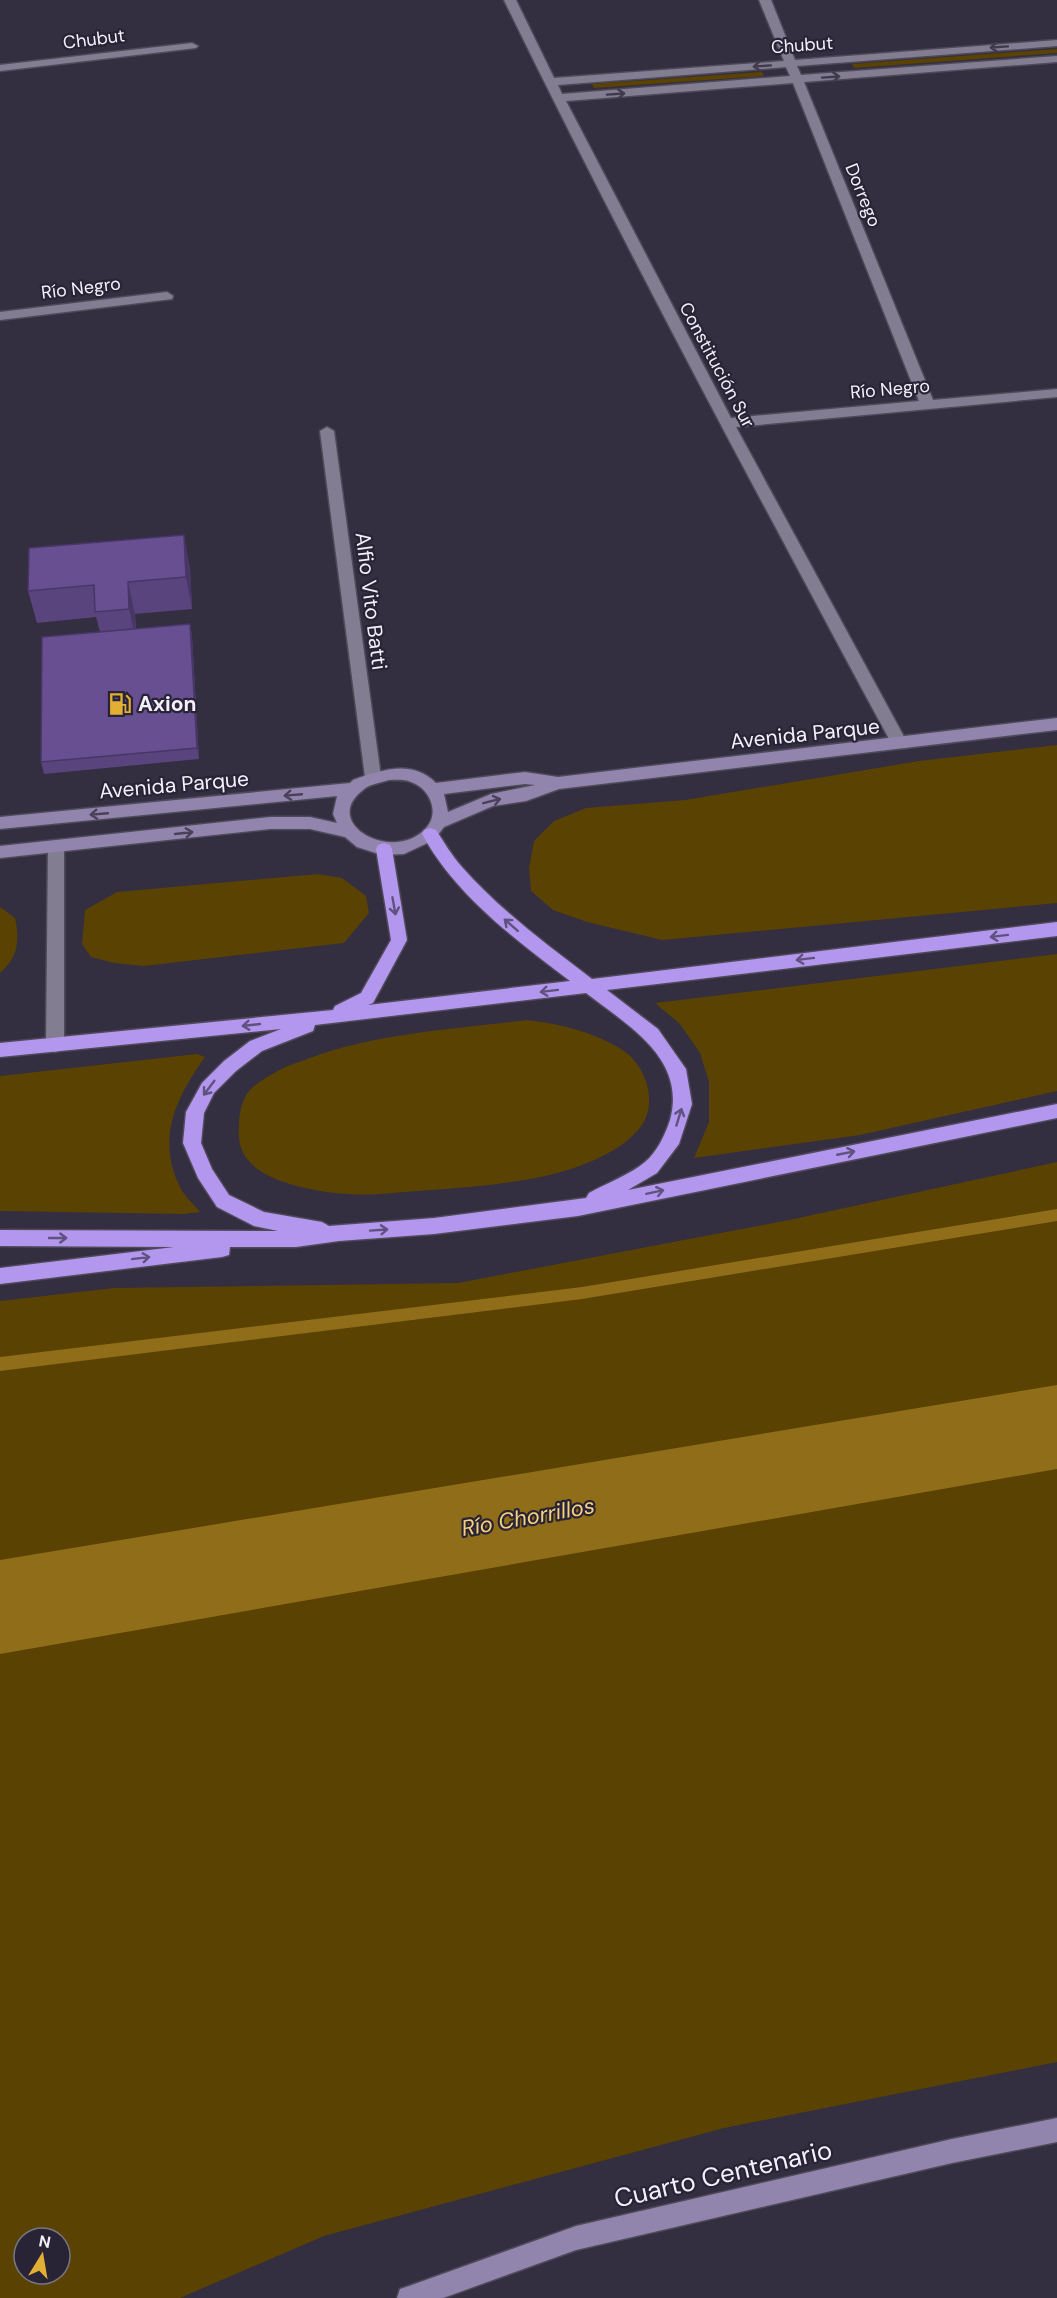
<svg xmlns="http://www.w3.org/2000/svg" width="1057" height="2298" viewBox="0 0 1057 2298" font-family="'DM Sans',sans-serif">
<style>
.green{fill:#5a4203;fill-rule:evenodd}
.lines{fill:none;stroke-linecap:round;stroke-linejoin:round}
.stream{fill:#906d19;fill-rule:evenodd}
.river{fill:#906d19;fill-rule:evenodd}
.street-casing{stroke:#4f4a59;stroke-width:3}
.secondary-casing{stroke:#4f4a59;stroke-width:3}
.highway-casing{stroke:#4f4a59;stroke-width:3}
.street{fill:#837d92;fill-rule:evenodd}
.secondary{fill:#9184ad;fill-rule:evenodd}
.highway{fill:#b396ed;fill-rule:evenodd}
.wall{fill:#59447d}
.shaded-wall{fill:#483766}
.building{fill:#674f91;stroke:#483766;stroke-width:1.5}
.oneway{stroke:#403a4c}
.oneway2{stroke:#484159}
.oneway3{stroke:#60527f}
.labels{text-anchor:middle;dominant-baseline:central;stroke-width:4.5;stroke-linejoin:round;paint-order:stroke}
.far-street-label{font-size:18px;fill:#f3effb;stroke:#292435}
.street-label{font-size:21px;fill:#f3effb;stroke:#292435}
.poi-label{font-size:21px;font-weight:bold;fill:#f3effb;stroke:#292435;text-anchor:start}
.water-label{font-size:22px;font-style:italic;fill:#f7d081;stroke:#292435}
.near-street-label{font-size:26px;fill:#f3effb;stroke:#292435}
</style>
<rect width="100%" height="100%" fill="#332e40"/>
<path class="green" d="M1057,49V53L854,68L852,64Z
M762,72L764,76L594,88L592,84Z
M1057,745V903L662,940L587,922L553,910L531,891L529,868L534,841L554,821L586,808L685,800L919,761Z
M318,874L342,878L366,896L369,913L344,943L144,966L114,963L91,957L82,944L85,910L117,892Z
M0,907L15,918C20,940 18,958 0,973Z
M1057,954V1091L860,1135L694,1158L709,1122V1082L700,1053L680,1024L655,1003Z
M527,1020C561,1024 595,1032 624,1051C644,1065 656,1096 645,1120C635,1139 611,1153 592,1161C534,1187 445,1188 381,1194C346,1197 271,1189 248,1160C239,1149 238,1137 239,1123C241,1093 251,1086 276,1072C285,1066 297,1063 307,1059C376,1033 455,1029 527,1020Z
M197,1054L205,1057C176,1098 156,1138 180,1187C184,1196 194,1204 200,1212L184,1214L0,1211V1076Z
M1057,1162V2062L724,2128L324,2236L180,2298H0V1301L114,1288L458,1283L789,1220ZM24,2238H60V2274H24Z"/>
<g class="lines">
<path class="stream" d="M1057,1209V1221L582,1299L0,1371V1357L582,1287Z"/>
<path class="river" d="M1057,1385V1469L0,1654V1560Z"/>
<g class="street-casing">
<path id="street" d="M504,0H516L554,78L784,61L759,0H771L795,60L1057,40V46L797,66L801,75L1057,56V62L804,82L933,400L1057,389V397L736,427L908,744L906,748H894C854,675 815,601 776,528C682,353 590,176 504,0ZM786,67L790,76L562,94L558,85ZM793,83L919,401L731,418L566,101Z
M192,43L198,46L196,48L0,71V65Z
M167,292L173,296L172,299L0,320V312Z
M327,427L334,431L381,777L379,781H367L365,777L320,431Z
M56,841L62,843L64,847V1045L61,1050L55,1052L49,1050L46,1045L48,847L50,843Z"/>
</g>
<g class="secondary-casing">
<path id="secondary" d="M1057,718V730L559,789L526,801L493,806L444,827L434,840L404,854L382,855L357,847L345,837L310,829H270L0,858V846L270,817H310L337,823L333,814L337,796L0,829V817L350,783L353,780C381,770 412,759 436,783L525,772L558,777ZM389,780C396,780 404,779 411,782C429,788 440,811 427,827C395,865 319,824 363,790C369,784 380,783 389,780ZM525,784L535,785L491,794L448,812L444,794Z
M1057,2118V2142L952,2163L576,2250L443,2298H397L400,2289L409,2286L576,2226L952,2139Z"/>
</g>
<g class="highway-casing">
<path id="highway" d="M430,828L436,830C444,842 452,856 462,867C500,910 546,944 592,979L1057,922V936L607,990L658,1029L686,1069L692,1104L679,1144L657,1173L628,1190L1057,1104V1118L578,1216L434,1234L339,1241L296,1247H230L229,1255L222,1257L0,1284V1268L174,1247L0,1246V1230L278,1231L254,1226L217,1207L198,1178L183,1143L186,1112L202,1083L224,1061L250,1041L281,1029L0,1057V1043L333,1010L335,1006L361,993L391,940L376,849L378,845L384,843L390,845L392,849L407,940L373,1003L368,1005L570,981C515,939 456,896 422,834L424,830ZM586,993C627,1025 687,1058 670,1120C665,1135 657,1152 645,1162C631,1174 605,1184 589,1193L586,1198L434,1218L329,1226L322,1222L264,1212L229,1195L212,1169L201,1143L204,1113L214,1093L236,1071L262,1051L313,1031L315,1025Z"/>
</g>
<use href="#street" class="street"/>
<use href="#secondary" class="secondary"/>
<use href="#highway" class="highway"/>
</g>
<path class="wall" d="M190,567L192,609L135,614L136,629L190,624L192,636L199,759L44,774L41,762L100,632L96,617L37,623L28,591Z"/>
<path class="shaded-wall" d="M184,535L190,567L192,609L186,577Z
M128,582L135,614L136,641L129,609Z
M190,624L192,636L199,759L197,748Z"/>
<path class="building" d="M184,535L186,577L128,582L129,609L95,612L94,585L28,591L29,548Z
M190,624L197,748L41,762L42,637Z"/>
<defs><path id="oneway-shaft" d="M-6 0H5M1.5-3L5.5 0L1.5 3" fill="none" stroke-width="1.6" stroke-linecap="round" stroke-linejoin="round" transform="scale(1.5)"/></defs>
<g class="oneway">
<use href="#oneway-shaft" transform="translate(999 47) rotate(176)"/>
<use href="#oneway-shaft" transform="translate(762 66) rotate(176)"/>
<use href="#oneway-shaft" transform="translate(831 77) rotate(-4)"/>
<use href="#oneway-shaft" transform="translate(616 94) rotate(-4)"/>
</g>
<g class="oneway2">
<use href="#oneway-shaft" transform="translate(293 795) rotate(175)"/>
<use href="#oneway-shaft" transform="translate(492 801) rotate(-14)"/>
<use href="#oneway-shaft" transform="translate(99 814) rotate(175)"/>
<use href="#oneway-shaft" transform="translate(184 833) rotate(-6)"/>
</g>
<g class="oneway3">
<use href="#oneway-shaft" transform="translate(394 906) rotate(80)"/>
<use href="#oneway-shaft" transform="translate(511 925) rotate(-139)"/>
<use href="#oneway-shaft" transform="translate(999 936) rotate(173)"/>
<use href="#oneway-shaft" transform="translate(805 959) rotate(173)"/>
<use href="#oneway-shaft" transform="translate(549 991) rotate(173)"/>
<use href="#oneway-shaft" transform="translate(251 1025) rotate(174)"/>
<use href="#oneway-shaft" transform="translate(209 1088) rotate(127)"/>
<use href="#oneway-shaft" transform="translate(679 1117) rotate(-73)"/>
<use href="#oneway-shaft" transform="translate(846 1153) rotate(-11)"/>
<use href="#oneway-shaft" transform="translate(655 1192) rotate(-12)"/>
<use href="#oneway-shaft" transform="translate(379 1230) rotate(-4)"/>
<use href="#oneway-shaft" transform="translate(58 1238)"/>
<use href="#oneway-shaft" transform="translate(141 1258) rotate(-7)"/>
</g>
<defs>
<g id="fuel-bare" transform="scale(1.8)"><path d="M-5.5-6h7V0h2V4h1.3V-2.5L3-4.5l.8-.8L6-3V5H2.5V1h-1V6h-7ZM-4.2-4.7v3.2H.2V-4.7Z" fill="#e2ae34" stroke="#292435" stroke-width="2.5" paint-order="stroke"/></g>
</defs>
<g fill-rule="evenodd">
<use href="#fuel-bare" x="120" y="704"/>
</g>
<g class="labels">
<g class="far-street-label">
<text transform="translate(94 39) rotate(-7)">Chubut</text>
<text transform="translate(802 45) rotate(-4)">Chubut</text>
<text transform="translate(863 195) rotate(68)">Dorrego</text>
<text transform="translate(81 288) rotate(-7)">Río Negro</text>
<text transform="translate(717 365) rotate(62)">Constitución Sur</text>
<text transform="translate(890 389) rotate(-5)">Río Negro</text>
</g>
<g class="street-label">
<text transform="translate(371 601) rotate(83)">Alfio Vito Batti</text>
<text transform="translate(805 734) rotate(-6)">Avenida Parque</text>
<text transform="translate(174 785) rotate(-5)">Avenida Parque</text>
</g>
<g class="poi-label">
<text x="138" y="704">Axion</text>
</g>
<g class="water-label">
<text transform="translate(528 1517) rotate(-10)">Río Chorrillos</text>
</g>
<g class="near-street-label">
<text transform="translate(723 2174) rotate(-13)">Cuarto Centenario</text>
</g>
</g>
<g transform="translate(42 2256) rotate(11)"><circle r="28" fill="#292435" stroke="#7a7584" stroke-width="1.5"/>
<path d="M0-4.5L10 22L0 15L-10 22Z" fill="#e2ae34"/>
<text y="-9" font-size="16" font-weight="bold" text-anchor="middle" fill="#f3effb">N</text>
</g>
</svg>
